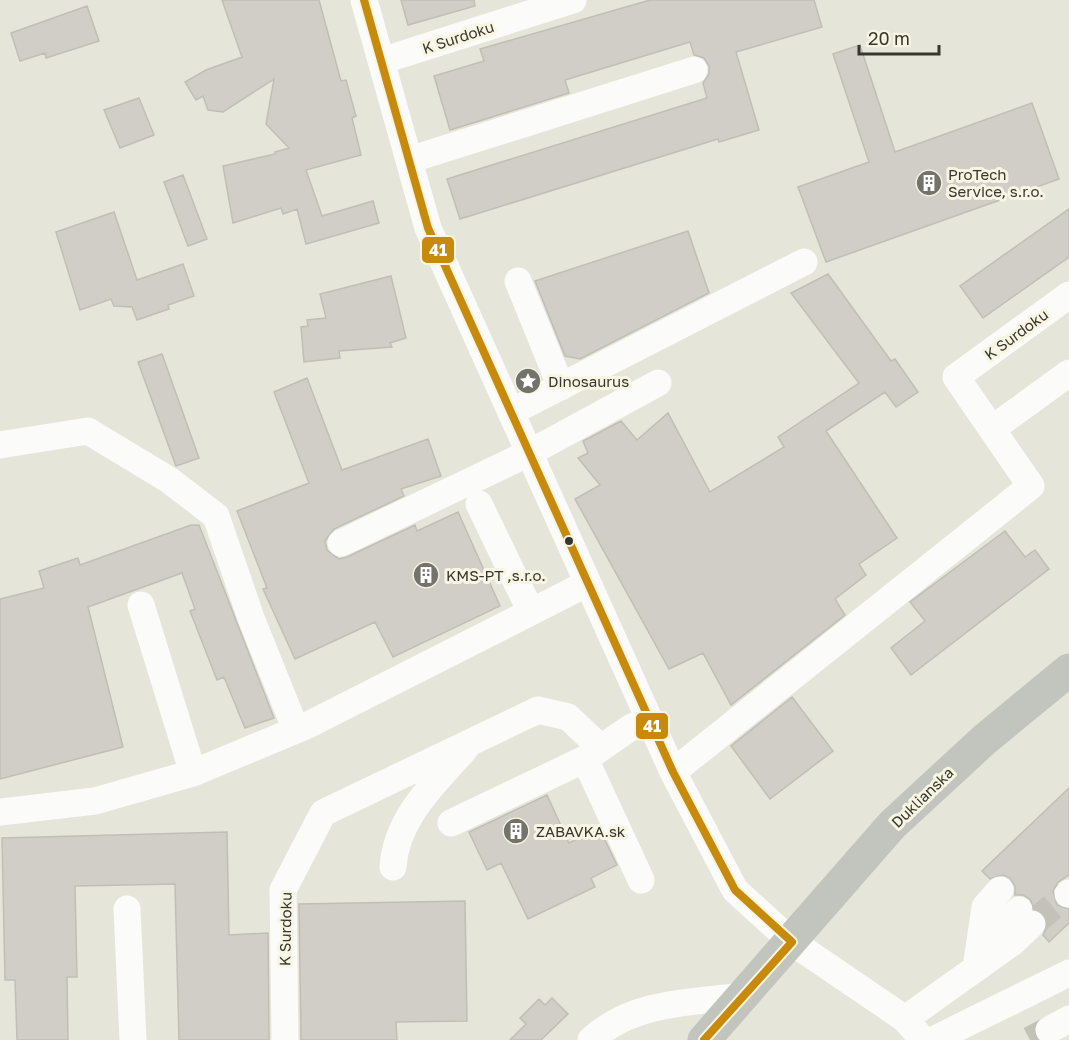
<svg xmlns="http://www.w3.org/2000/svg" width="1069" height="1040" viewBox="0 0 1069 1040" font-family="'Golos Text',sans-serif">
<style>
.building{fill:#d0cec6;stroke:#c1beb6;stroke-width:1.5}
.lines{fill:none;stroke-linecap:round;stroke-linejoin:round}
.minor-tunnel{stroke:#c3c2b8;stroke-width:27;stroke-dasharray:27 14;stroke-linecap:butt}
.minor{stroke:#fbfbf9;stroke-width:27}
.major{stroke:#c2c5be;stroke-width:33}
.bus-1-casing{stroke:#f8f6e3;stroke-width:12}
.bus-1{stroke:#c78a0c;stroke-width:8}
.bus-dot{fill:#37362f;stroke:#f8f6e3;stroke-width:2}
.labels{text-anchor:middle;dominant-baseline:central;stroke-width:6;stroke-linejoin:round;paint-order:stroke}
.street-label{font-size:15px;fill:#37362f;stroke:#f8f6e3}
.poi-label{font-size:15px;fill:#37362f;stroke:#f8f6e3;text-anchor:start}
.line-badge{stroke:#f8f6e3;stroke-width:2}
.badge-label{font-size:16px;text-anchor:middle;font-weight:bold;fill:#fff}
</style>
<rect width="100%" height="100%" fill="#e6e5da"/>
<path class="building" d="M222,0H319L341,81L346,80L356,116L352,118L361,155L306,170L322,216L373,201L379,223L306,244L297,209L283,214L281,208L233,223L223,166L275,154V152L289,148L266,124L274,79L223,112L208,110L203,96L196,100L185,82L206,70L242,57Z
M401,0H474L475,6L408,25Z
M650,0H814L822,27L736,52L759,130L719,142L718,139L460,219L447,179L707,98L703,83L709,74V66L704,58L694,55L690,42L565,80L569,93L450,130L434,76L484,61L480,49Z
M87,6L99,41L46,58L45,53L20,61L11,33Z
M860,45L895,152L1032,103L1059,179L826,262L798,187L869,162L833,54Z
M139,98L154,135L120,148L104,110Z
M183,175L207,239L188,246L164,182Z
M1069,209V257L983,318L960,286Z
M114,212L137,280L183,264L194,296L168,305L169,309L137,320L132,307L114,306L111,299L80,310L56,232Z
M688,231L709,293L580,359L565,356L535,281Z
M828,274L891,361L895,359L918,392L896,407L885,392L826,431L897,538L859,564L866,575L835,599L845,615L731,705L703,653L669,669L575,499L600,485L578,458L588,453L583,441L621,421L637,440L668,413L710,492L784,447L778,437L859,383L791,293Z
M391,276L406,338L390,343L392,347L339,351L340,358L304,362L301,327L308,326L307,320L326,318L320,294Z
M162,354L199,458L176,466L138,362Z
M307,378L342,470L428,439L441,476L401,489L404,496L334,529L325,541L327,550L339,559L347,557L415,525L417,531L458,512L500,606L393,657L375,622L295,659L263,589L267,588L237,511L309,483L274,392Z
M191,525H199L274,718L245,728L224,677L217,680L190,611L195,609L182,573L88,607L123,747L0,779V599L44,588L39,571L78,558L80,565Z
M1005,531L1025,557L1035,550L1049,569L911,675L891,648L925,621L910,602Z
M792,697L833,751L770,799L731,746Z
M1069,788V875L1058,882L1053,891L1057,905L1069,909V923L1049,942L1043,935L1047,928V920L1043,913L1034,909L1030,899L1023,895H1015V886L1010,878L1003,875L990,879L982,871Z
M547,795L569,843L599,828L617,865L591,878L595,887L528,919L501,863L487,870L469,832Z
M227,832L229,935L268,933L269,1040H179L175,884L75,886L77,977H67L68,1040H17L15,980H5L2,838Z
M465,901L467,1021L396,1022L397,1040H301L299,904Z
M552,998L568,1014L541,1040H510L526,1024L520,1018L539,999L545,1005Z"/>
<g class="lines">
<path class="minor-tunnel" d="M1032,924L1068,894
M1030,1040L1049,1030"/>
<path class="minor" d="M364,0L428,228L673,772L735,890L792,942L905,1019L923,1040
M381,61L573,0
M409,160L694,70
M518,281L561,387
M511,412L804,262
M992,429L1069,373
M0,445L88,431L169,480L216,516L251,618L296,730
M479,504L531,612
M341,543L529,453L658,383
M141,605L193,773
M673,772L1031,486L956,377L1069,295
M0,812L95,801L193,773L308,725L588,583
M451,823L585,759
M393,867C396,818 434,784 465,749
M641,880L585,759L630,728L649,719
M1068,894L1069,893
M127,909L133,1040
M985,955L1004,924L1019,910
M976,968L985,907L1000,890
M905,1019L1013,942L1032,924
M1049,1030L1069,1019
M285,1040L283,890L323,813L538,710L568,717L601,748
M591,1040C631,1002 692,1002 744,996
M933,1040L1069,973"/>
<path class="major" d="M704,1040L892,825L984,740L1069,670"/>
<g class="bus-1-casing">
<path id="bus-1" d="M364,0L428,228L673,772L735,890L792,942
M704,1040L792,942"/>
</g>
<use href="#bus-1" class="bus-1"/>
</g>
<defs>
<g id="building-disc" transform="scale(1.35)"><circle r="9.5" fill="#74736b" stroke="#f8f6e3"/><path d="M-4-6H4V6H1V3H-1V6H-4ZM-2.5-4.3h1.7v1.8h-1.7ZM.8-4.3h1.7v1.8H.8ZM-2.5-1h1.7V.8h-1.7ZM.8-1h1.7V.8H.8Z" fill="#fff"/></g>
<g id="sight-disc" transform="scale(1.35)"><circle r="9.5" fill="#74736b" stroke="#f8f6e3"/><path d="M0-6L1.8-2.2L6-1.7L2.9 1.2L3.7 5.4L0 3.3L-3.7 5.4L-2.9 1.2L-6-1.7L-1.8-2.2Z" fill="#fff"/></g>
</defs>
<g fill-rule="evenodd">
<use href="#building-disc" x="929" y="183"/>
<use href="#sight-disc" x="528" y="381"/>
<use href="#building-disc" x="426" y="575"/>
<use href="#building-disc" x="516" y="831"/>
</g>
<circle class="bus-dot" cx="569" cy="541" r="5"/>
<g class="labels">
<g class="street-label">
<text transform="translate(458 37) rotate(-18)">K Surdoku</text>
<text transform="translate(1016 334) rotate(-36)">K Surdoku</text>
<text transform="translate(922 797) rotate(-44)">Duklianska</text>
<text transform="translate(285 929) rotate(-89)">K Surdoku</text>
</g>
<g class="poi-label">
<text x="948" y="174">ProTech<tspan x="948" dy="17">Service, s.r.o.</tspan></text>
<text x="548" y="381">Dinosaurus</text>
<text x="446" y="575">KMS-PT ,s.r.o.</text>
<text x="536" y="831">ZABAVKA.sk</text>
</g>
</g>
<g class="line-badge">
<rect x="421" y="236" width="34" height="28" rx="6" fill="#c78a0c"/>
<rect x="635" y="712" width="34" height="28" rx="6" fill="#c78a0c"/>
</g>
<g class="badge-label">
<text x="438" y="256">41</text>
<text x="652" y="732">41</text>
</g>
<path d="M859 45v9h80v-9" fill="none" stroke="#37362f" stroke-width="3"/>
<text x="868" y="45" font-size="18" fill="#37362f" stroke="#f8f6e3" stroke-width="4.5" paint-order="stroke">20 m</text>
</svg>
